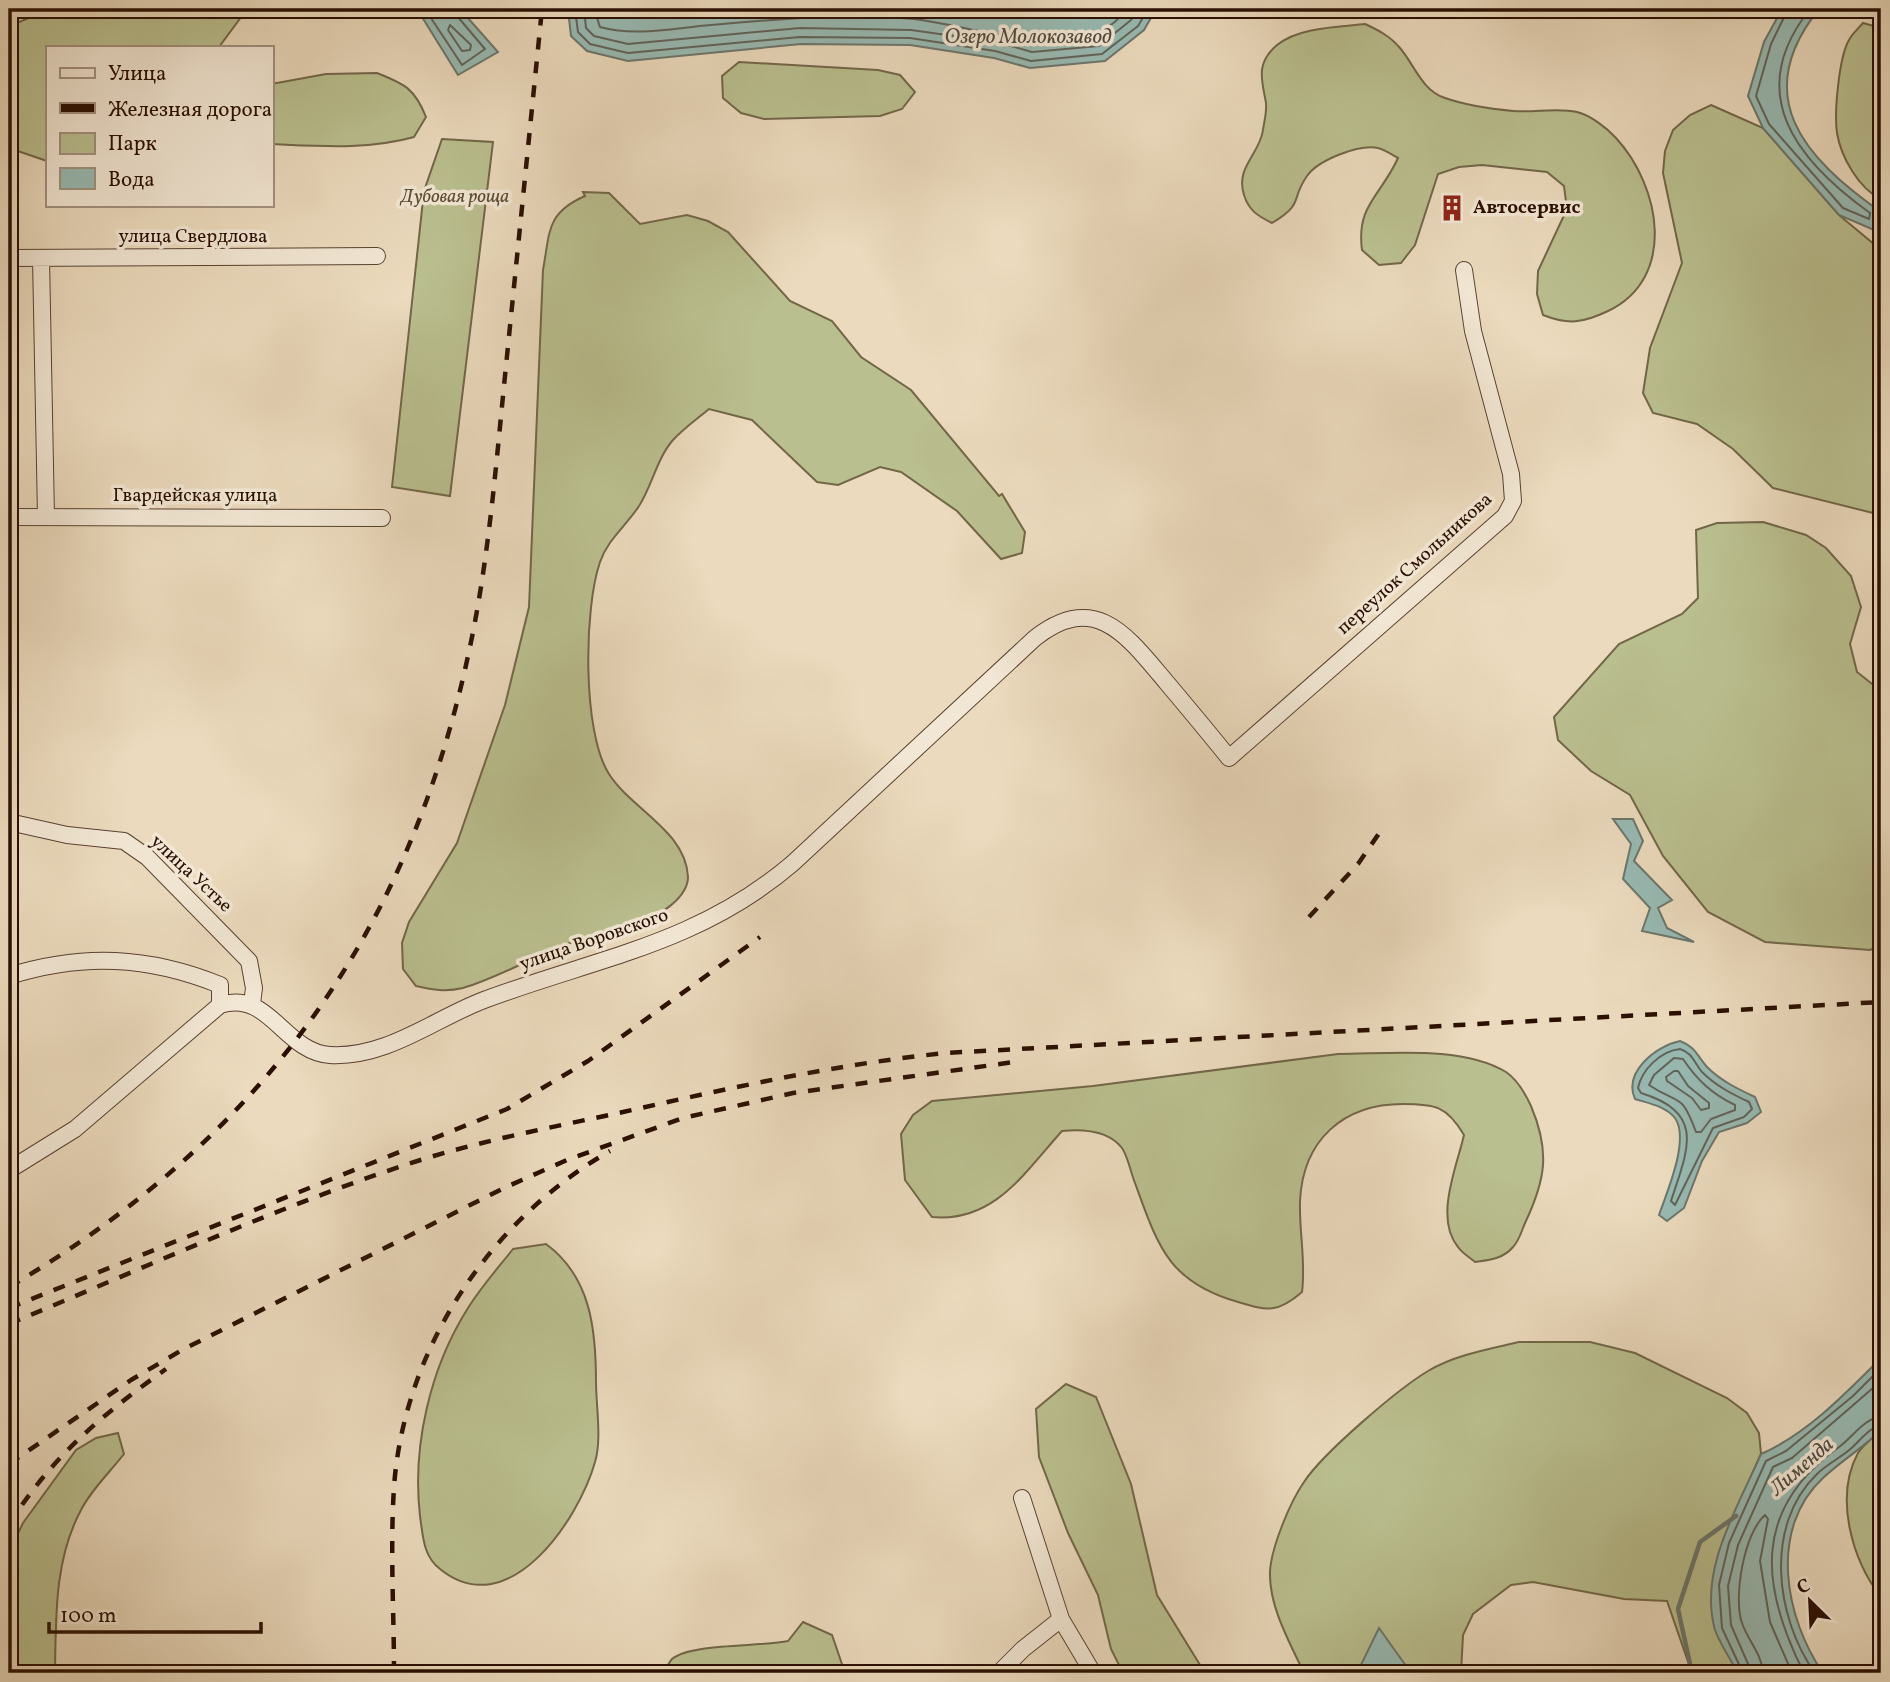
<svg xmlns="http://www.w3.org/2000/svg" width="1890" height="1682" viewBox="0 0 1890 1682" font-family="Vollkorn,serif">
<style>
.green{fill:#babf8f;stroke:#726748;stroke-width:2}
.water{fill:#98bab3;stroke:#6c766c;stroke-width:2}
.lines{fill:none;stroke-linecap:round;stroke-linejoin:round}
.shore{stroke:#61645a;stroke-width:2}
.stream{stroke:#6c766c;stroke-width:4.5}
.minor-casing{stroke:#5a4231;stroke-width:18}
.minor{stroke:#f2e7d4;stroke-width:16}
.rail{stroke:#2a0f02;stroke-width:4.5;stroke-dasharray:12 12;stroke-linecap:butt}
.labels{text-anchor:middle;dominant-baseline:central;stroke-width:7;stroke-linejoin:round;paint-order:stroke}
.park-label{font-size:19px;font-style:italic;fill:#5c4d33;stroke:#f2e7d4}
.poi-label{font-size:19px;font-weight:bold;fill:#2a0f02;stroke:#f2e7d4;text-anchor:start}
.street-label{font-size:19px;fill:#2a0f02;stroke:#f2e7d4}
.water-label{font-size:21px;font-style:italic;fill:#504b40;stroke:#f2e7d4}
</style>
<rect width="100%" height="100%" fill="#ebdabd"/>
<filter id="stains"><feTurbulence type="fractalNoise" baseFrequency=".00286" numOctaves="4"/><feColorMatrix values="0 0 0 0 .2 0 0 0 0 .09 0 0 0 0 .02 0 0 0 .5 -.17"/></filter>
<radialGradient id="worn" r=".72"><stop offset=".6" stop-color="#630" stop-opacity="0"/><stop offset="1" stop-color="#630" stop-opacity=".3"/></radialGradient>
<path class="green" d="M51,9H247L219,47H47V161L9,148V26Z
M1863,23L1881,28V199C1859,189 1841,157 1837,133C1834,113 1839,57 1849,40C1852,34 1858,29 1863,23Z
M1365,24C1378,30 1390,36 1400,48C1414,64 1422,91 1445,98C1465,105 1492,109 1513,111C1533,113 1557,107 1577,112C1590,115 1607,128 1616,138C1661,187 1677,278 1608,311C1583,323 1568,325 1543,315L1537,294L1538,271L1567,209L1564,186L1547,172L1482,165L1459,167L1438,174L1415,245L1401,263L1379,265L1362,250C1356,205 1381,196 1398,158C1392,155 1384,149 1378,148C1359,144 1318,160 1307,176C1290,200 1305,203 1272,223C1258,216 1249,211 1244,195C1235,167 1260,154 1263,130C1264,122 1267,112 1266,103C1262,80 1255,64 1277,45C1299,27 1338,27 1365,24Z
M739,62L878,70L900,75L915,92L902,109L880,116L764,119L741,113L723,98L722,76Z
M377,73C405,84 415,89 426,117L414,137C368,150 319,146 271,144V84L326,74Z
M1711,105L1763,128L1839,215L1881,250V515L1773,488L1733,449L1697,424L1653,413L1643,393L1650,348L1682,263L1663,173L1665,151L1673,130L1690,115Z
M442,139L493,142L450,496L392,487L424,191Z
M583,192L609,193L640,224L687,215L708,221L728,232L790,301L832,321L861,357L911,390L999,496L1002,494L1025,532L1022,553L1001,559L957,511L901,472L880,467L838,485L817,482L752,420L709,409C697,419 683,429 673,440C657,458 652,486 639,506C626,526 608,539 600,562C584,608 582,732 609,774C631,809 686,831 688,877C688,898 659,915 642,923C620,933 593,935 570,943C534,956 500,977 463,988C446,992 433,990 416,986L403,969L402,943L409,922L457,843L505,705L529,607L543,270C550,232 546,213 585,196Z
M1763,522L1806,535L1826,548L1851,576L1861,607L1850,644L1857,672L1881,691V945L1870,950L1765,942L1708,912L1663,856L1630,795L1591,771L1558,740L1554,717L1619,644L1682,614L1698,598L1696,530L1717,523Z
M1338,1054C1387,1054 1462,1045 1506,1072C1518,1080 1525,1093 1531,1106C1550,1151 1546,1179 1525,1223C1522,1230 1519,1241 1513,1247C1503,1259 1489,1260 1475,1262C1469,1257 1462,1253 1458,1247C1434,1218 1457,1166 1464,1135C1447,1106 1435,1104 1403,1104C1343,1104 1303,1140 1300,1201C1299,1232 1306,1261 1302,1292C1278,1313 1268,1311 1238,1302C1168,1282 1158,1246 1135,1183C1131,1173 1128,1157 1122,1148C1108,1130 1083,1129 1062,1131C1025,1172 994,1223 932,1217L905,1180L901,1134L913,1115L932,1101L1093,1086Z
M546,1244C591,1277 596,1330 596,1382C596,1406 602,1439 595,1462C579,1519 509,1625 440,1569C423,1556 423,1536 420,1516C412,1446 430,1368 468,1308C481,1287 498,1268 513,1249Z
M1519,1342H1590L1635,1353L1727,1398L1747,1413L1759,1433L1761,1454L1723,1540L1716,1630L1738,1673H1692L1667,1601L1624,1599L1533,1582L1511,1585L1473,1614L1463,1635L1461,1673H1304C1290,1643 1269,1607 1270,1572C1271,1548 1290,1502 1304,1482C1323,1453 1398,1389 1428,1371C1455,1355 1489,1349 1519,1342Z
M1066,1384L1096,1397L1131,1484L1157,1595L1205,1673H1123L1111,1649L1098,1595L1068,1533L1039,1457L1036,1409Z
M1881,1430V1597C1852,1560 1834,1497 1858,1453C1863,1445 1874,1437 1881,1430Z
M118,1433L124,1454C110,1472 91,1490 81,1510C54,1560 56,1618 55,1673H9V1552L23,1523L76,1450L96,1438Z
M803,1622L832,1635L845,1673H664C666,1669 669,1662 672,1659C691,1643 760,1647 788,1641Z"/>
<path class="water" d="M417,9H460L498,52L458,75Z
M568,9H1156L1144,30L1105,61L1030,68L994,58L910,45L801,44L628,61L587,51L571,36Z
M1782,9H1819C1749,96 1804,158 1881,212V233L1839,215L1763,128L1748,96L1764,42Z
M1613,819H1633L1643,841L1634,861L1672,900L1658,908L1667,928L1694,942L1642,931L1650,908L1623,879L1631,844Z
M1680,1041C1696,1047 1697,1056 1707,1067C1721,1081 1738,1089 1755,1097L1761,1112L1747,1123L1719,1132L1702,1161L1684,1208L1667,1221L1659,1215C1667,1192 1690,1139 1675,1118C1666,1106 1647,1103 1635,1099C1623,1072 1656,1046 1680,1041Z
M1881,1358V1430C1863,1448 1841,1461 1823,1478C1768,1529 1785,1618 1823,1673H1738C1731,1660 1720,1644 1715,1630C1698,1570 1738,1507 1761,1454C1807,1434 1846,1393 1881,1358Z
M1379,1628L1411,1673H1357Z"/>
<g class="lines">
<path class="shore" d="M425,9L462,65L485,49L457,16L455,9
M575,9L578,32L590,44L628,53L800,37L910,38L995,51L1031,61L1102,54L1138,26L1148,9
M584,9L586,28L594,36L628,44L800,28L911,30L997,42L1032,52L1099,46L1131,20L1138,9
M594,9L600,27C637,37 673,28 711,25C778,19 847,13 914,19C970,25 1089,68 1126,9
M1788,9L1771,44L1756,96L1769,124L1843,208L1869,219L1870,213C1796,160 1743,93 1810,9
M450,25L471,45L470,50L462,51L448,30Z
M1680,1049C1693,1053 1694,1063 1702,1072C1716,1086 1732,1094 1749,1102L1752,1109L1744,1117L1713,1128L1675,1205L1671,1201C1688,1149 1706,1113 1641,1093L1638,1088C1642,1069 1661,1051 1680,1049Z
M1674,1058L1683,1059C1697,1080 1712,1094 1735,1105V1110L1711,1119L1701,1132H1696C1681,1091 1680,1106 1649,1085L1654,1075Z
M1674,1071H1678L1688,1086L1709,1103V1108L1701,1110L1692,1098L1667,1081L1666,1077Z
M1743,1673L1722,1628L1719,1585L1729,1543L1766,1461L1786,1451L1853,1396L1881,1368
M1752,1673L1731,1625L1728,1586L1738,1545L1773,1467L1792,1458L1881,1381
M1763,1673C1762,1654 1748,1641 1742,1623C1733,1598 1744,1533 1765,1515L1768,1519L1760,1561L1770,1622L1792,1673
M1804,1673C1760,1586 1752,1509 1839,1447C1852,1438 1864,1418 1881,1417
M1815,1673C1775,1617 1764,1525 1817,1474C1826,1465 1838,1459 1848,1451C1858,1444 1868,1427 1881,1426"/>
<path class="stream" d="M1692,1673L1678,1609L1700,1542L1736,1516"/>
<g class="minor-casing">
<path id="minor" d="M9,258L377,256
M41,258L46,517
M9,517L382,518
M9,822L67,835L124,841L147,857L249,961L254,988L252,1004
M9,976C83,953 148,956 220,985V1005
M9,1170L75,1129L220,1005C269,989 284,1052 330,1055C387,1058 434,1019 484,1000C596,958 699,944 793,863L1035,638C1096,590 1128,637 1167,683C1188,708 1209,733 1229,758L1505,516L1513,501L1511,474L1473,331L1464,270
M1022,1498L1061,1619L1093,1673
M999,1673L1023,1649L1061,1619"/>
</g>
<use href="#minor" class="minor"/>
<path class="rail" d="M1309,917L1358,864L1382,829
M9,1287C258,1141 407,938 468,656C489,561 496,463 506,366C518,247 530,128 542,9
M9,1308L507,1109L588,1061L760,937
M9,1324C139,1270 268,1211 402,1166C473,1142 549,1128 623,1112C730,1088 837,1064 946,1053L1881,1002
M9,1464L131,1380L182,1350L504,1188L567,1160L683,1118L793,1093L1014,1062
M9,1525C49,1459 104,1413 166,1369
M394,1673C394,1611 390,1549 394,1487C404,1348 491,1219 610,1151"/>
</g>
<defs>
<g id="building-bare" transform="scale(2.1)"><path d="M-4-6H4V6H1V3H-1V6H-4ZM-2.5-4.3h1.7v1.8h-1.7ZM.8-4.3h1.7v1.8H.8ZM-2.5-1h1.7V.8h-1.7ZM.8-1h1.7V.8H.8Z" fill="#8f2418" stroke="#f2e7d4" stroke-width="2.5" paint-order="stroke"/></g>
</defs>
<g fill-rule="evenodd">
<use href="#building-bare" x="1452" y="208"/>
</g>
<g class="labels">
<g class="park-label">
<text x="455" y="197">Дубовая роща</text>
</g>
<g class="poi-label">
<text x="1473" y="208">Автосервис</text>
</g>
<g class="street-label">
<text x="193" y="237">улица Свердлова</text>
<text x="195" y="496">Гвардейская улица</text>
<text transform="translate(1415 564) rotate(-42)">переулок Смольникова</text>
<text transform="translate(191 874) rotate(43)">улица Устье</text>
<text transform="translate(594 940) rotate(-19)">улица Воровского</text>
</g>
<g class="water-label">
<text x="1028" y="37">Озеро Молокозавод</text>
<text transform="translate(1802 1467) rotate(-41)">Лименда</text>
</g>
</g>
<rect width="1890" height="1682" fill="none" stroke="#ebdabd" stroke-width="35"/>
<rect x="10" y="10" width="1869" height="1661" fill="none" stroke="#2a0f02" stroke-width="3.5"/>
<rect x="18" y="18" width="1855" height="1647" fill="none" stroke="#2a0f02" stroke-width="2"/>
<rect x="46" y="46" width="228" height="161" fill="#f2e7d4" stroke="#a29180" stroke-width="2"/>
<rect x="60" y="68" width="35" height="10" fill="#f2e7d4" stroke="#a29180" stroke-width="2"/>
<text x="108" y="80" font-size="21" fill="#2a0f02">Улица</text>
<rect x="60" y="103" width="35" height="10" fill="#2a0f02" stroke="#a29180" stroke-width="2"/>
<text x="108" y="116" font-size="21" fill="#2a0f02">Железная дорога</text>
<rect x="60" y="133" width="35" height="21" fill="#babf8f" stroke="#a29180" stroke-width="2"/>
<text x="108" y="150" font-size="21" fill="#2a0f02">Парк</text>
<rect x="60" y="168" width="35" height="21" fill="#98bab3" stroke="#a29180" stroke-width="2"/>
<text x="108" y="186" font-size="21" fill="#2a0f02">Вода</text>
<g transform="translate(1810 1601) rotate(336)" stroke="#f2e7d4" stroke-width="5" paint-order="stroke">
<path d="M0-5L12 26L0 18L-12 26Z" fill="#2a0f02"/>
<text y="-10" font-size="19" font-weight="bold" text-anchor="middle" fill="#2a0f02">С</text>
</g>
<path d="M49 1622v10h212v-10" fill="none" stroke="#2a0f02" stroke-width="3.5"/>
<text x="60" y="1622" font-size="21" fill="#2a0f02" stroke="#f2e7d4" stroke-width="5" paint-order="stroke">100 m</text>
<rect width="100%" height="100%" filter="url(#stains)"/>
<rect width="100%" height="100%" fill="url(#worn)"/>
</svg>
